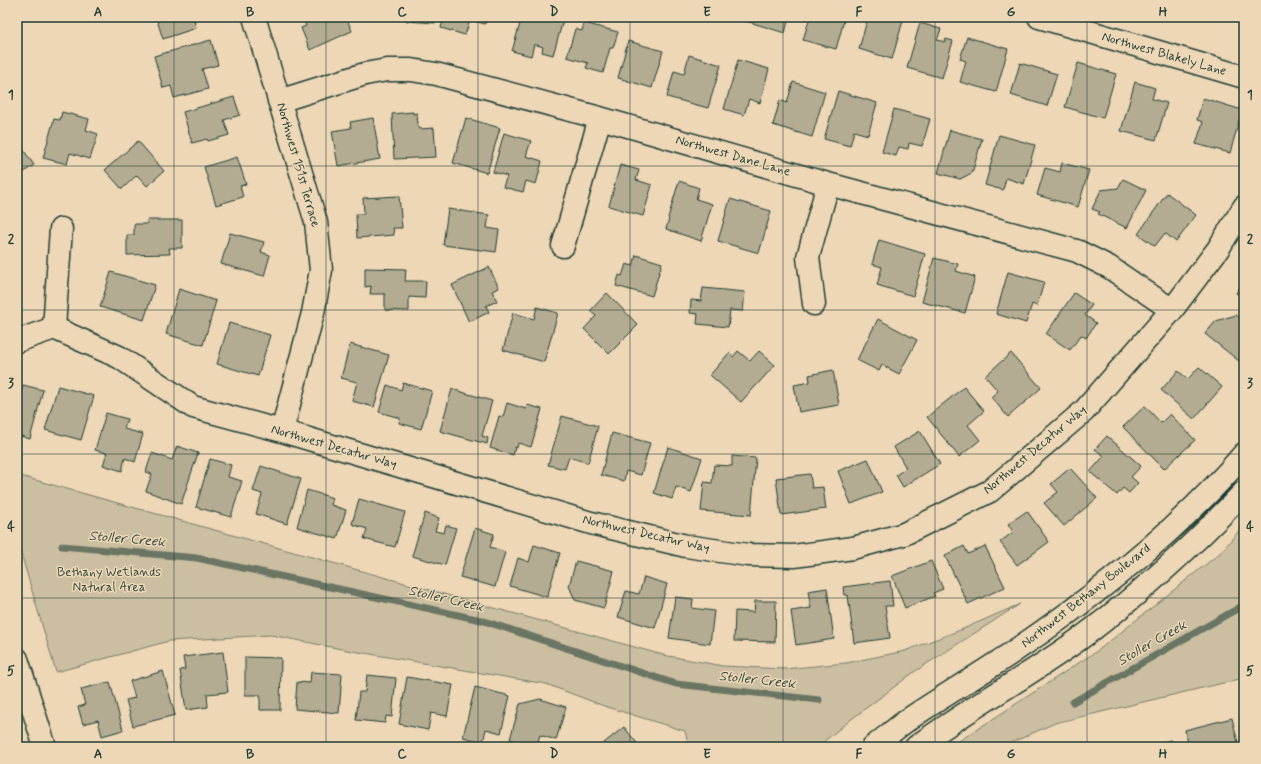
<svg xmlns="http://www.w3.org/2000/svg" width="1261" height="764" viewBox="0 0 1261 764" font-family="Mynerve,sans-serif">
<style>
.green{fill:#ccbea1;stroke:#767e6a}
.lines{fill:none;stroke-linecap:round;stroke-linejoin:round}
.stream{stroke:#6a7563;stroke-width:7}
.building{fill:#b4ac92;stroke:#1f3d34}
.minor-casing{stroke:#1f3d34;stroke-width:25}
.major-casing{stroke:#1f3d34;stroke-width:25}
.minor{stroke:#eed7b6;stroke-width:22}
.major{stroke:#eed7b6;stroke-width:22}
.grid{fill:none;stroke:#1f3d34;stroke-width:1;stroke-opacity:0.55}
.labels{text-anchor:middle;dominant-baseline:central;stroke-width:3;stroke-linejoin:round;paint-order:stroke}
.street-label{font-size:13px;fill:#1f3d34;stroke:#eed7b6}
.park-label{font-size:13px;fill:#304a3f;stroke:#eed7b6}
.water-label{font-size:14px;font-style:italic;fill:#324b40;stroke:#eed7b6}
.neatline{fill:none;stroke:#1f3d34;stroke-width:1.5}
.grid-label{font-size:13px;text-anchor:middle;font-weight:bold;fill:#1f3d34}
</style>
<rect width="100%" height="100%" fill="#eed7b6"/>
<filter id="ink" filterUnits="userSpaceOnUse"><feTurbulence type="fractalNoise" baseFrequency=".025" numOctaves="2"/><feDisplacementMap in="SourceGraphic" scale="8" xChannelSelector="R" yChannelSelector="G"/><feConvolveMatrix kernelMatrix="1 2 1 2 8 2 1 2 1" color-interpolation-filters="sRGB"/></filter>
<g filter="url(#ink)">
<path class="green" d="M17,475L663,655L723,666L784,669L846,663L905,651L963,629L1020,604L914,672L849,721L817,747H689L685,731L604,706L546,684L341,649L271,635L169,641L56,672L17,540Z
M1244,525V678L1055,723L1002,747H950L1100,649L1220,553Z"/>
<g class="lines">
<path class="stream" d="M62,546L197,558L481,620L676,684L819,700
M1073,702L1244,605"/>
</g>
<path class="building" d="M156,17H199V19L194,20L196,28L163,39Z
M302,17H346L352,31L310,50L301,28L306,26Z
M402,17H436L435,23L405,21Z
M444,17H487L485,24L470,20L465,35L441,28Z
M522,17H564L553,55L542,52L543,47L534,44L531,56L512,51Z
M719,17H732L731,21Z
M747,17H789L785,33L746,21Z
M810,17H845L836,49L803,40Z
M868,17H904L892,59L859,49Z
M584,23L618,32L613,48H610L603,73L586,68L588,63L567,57L575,29L582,31Z
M920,23L941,29L937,40L945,42L946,39L953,41L942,78L907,68Z
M967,37L1008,49L996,92L960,82L966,61L960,59Z
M211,40L218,65L202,69L208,89L174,98L171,86L163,88L154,56Z
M628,41L663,51L652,88L618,78Z
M689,55L721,65L708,108L667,97L674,71L684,74Z
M738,60L769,69L760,103L749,99L744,115L724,109Z
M1020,63L1057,74L1047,106L1011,95Z
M1078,63L1116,74L1103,118L1065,107Z
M793,82L825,92L812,137L773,125L780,100L787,103Z
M1135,82L1155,88L1152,99L1167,103L1156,140L1121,131Z
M838,91L877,103L868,135L854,131L850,146L824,139Z
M234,97L240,115L224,120L229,135L208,141L207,139L192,143L183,112Z
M1203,98L1242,110L1230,153L1196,144L1203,122L1197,120Z
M894,109L930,119L922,146L909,143L908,149L899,147L896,156L882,152Z
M62,112L89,119L86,130L98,134L90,159L70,153L67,164L43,158L54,119L60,120Z
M413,112V114L417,113L418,126L420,129L434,128L436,157L394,159L392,114Z
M373,118L380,159L338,166L332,131L351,128L350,122Z
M466,118L500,128L487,173L453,163Z
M950,130L982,139L972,173L960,179L938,173Z
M504,133L531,141L526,156L542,161L536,184L526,181L523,192L503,187L507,176L493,172Z
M999,135L1035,145L1024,184L1006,178L1003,190L985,185Z
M17,141L34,165L17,177Z
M138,141L164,171L147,186L137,175L122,189L105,170Z
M237,157L246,184L240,186L243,197L216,205L204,167Z
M1062,163L1089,170L1078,207L1037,195L1045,168L1060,172Z
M620,165L639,170L636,180L652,185L643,216L609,206Z
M1123,179L1146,190L1127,228L1098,214L1100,212L1092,209L1101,190L1118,188Z
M679,181L699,188L696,199L712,204L701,241L666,229L669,219L668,218Z
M1167,193L1196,215L1176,242L1165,233L1155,246L1138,234Z
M399,196L402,228H393L394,235L357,238L356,214H364L363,198Z
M730,199L771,211L759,253L718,241Z
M448,209L489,215L487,228L499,230L496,252L443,245Z
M147,220H182V248H169L170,254L127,255V235H134V224H147Z
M230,233L264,242L261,252L270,255L264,276L221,264Z
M879,240L925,254L913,296L877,285L882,267L872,264Z
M636,255L662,263L652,296L616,286L619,275L622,276L626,264L633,266Z
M934,258L958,264L956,271L975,277L965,313L922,302Z
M489,267L499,288L492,291L497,301L486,306L489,312L469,322L452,285Z
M365,268L406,269L405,281H426L425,298L409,297V311L385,310V294H370L371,286L365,287Z
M111,272L155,285L144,320L100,307Z
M1008,272L1044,282L1037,306L1032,304L1026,323L996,314Z
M1244,280V298L1236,293Z
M703,288L745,292L743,311L730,310L728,327L697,324L698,314L690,313L691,300L701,301Z
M179,289L216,301L203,345L166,334Z
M607,293L638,325L609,354L584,329L596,316L590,311Z
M1074,293L1092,305L1085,315L1096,323L1086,338L1081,335L1070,350L1046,334Z
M537,307L558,313L544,362L503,350L513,313L534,319Z
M1236,315L1244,322V354L1239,361L1205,334L1216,321Z
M878,319L917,340L899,374L882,365L879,371L857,360Z
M229,323L270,335L258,376L217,364Z
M350,344L389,355L374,407L352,401L357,382L341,378Z
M738,351L750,361L759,351L775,365L741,402L710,375L729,353L733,357Z
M1011,353L1041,388L1008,417L991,397L998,391L985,376Z
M1199,367L1222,387L1194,419L1161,390L1178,371L1188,379Z
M833,370L839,405L799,412L794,385L810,382L809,375Z
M403,383L432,391L421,429L399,423L400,418L379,412L387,385L401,390Z
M23,385L43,390L30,439L17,435V396L20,397Z
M58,386L94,396L81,440L45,430Z
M964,387L984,411L968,425L980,440L959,457L927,417Z
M452,389L492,401L482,436L488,438L487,444L440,431Z
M507,403L526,409L527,405L542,409L531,447L518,443L517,448L515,447L513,455L490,448L499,416L503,417Z
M1145,406L1161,423L1170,414L1195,440L1164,469L1123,427Z
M106,413L127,419L124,429L143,434L135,462L125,458L122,471L103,465L107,453L95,450Z
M562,416L598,426L588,463L569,457L565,469L548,465Z
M920,431L940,464L903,487L896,475L906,468L894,447Z
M612,433L650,443L641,475L626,471L624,481L601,475Z
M1107,436L1141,466L1131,477L1138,483L1129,493L1123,488L1117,495L1090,472L1104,456L1095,449Z
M177,446L198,453L181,504L146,491L152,474L146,472L152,453L172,460Z
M668,447L702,458L691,492L676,487L672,499L654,493Z
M732,456L756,458L751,515L701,511L704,482L712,483L714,465L732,466Z
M210,459L231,465L228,477L242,481L231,517L196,507Z
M868,459L882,492L851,504L838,471Z
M261,466L301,479L287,524L256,514L262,494L253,491Z
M1070,468L1097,498L1064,526L1044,503L1058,492L1051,484Z
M810,474L812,488L823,487L826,509L781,515L776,478Z
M307,490L333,498L331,505L346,510L337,539L297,527Z
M359,499L405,512L395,547L364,539L367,529L352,524Z
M1027,511L1049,542L1017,565L1000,542L1013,532L1008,524Z
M425,513L439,518L435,531L444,533L446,525L456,528L445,565L412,556Z
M475,528L494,534L490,547L505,552L495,587L460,577Z
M534,545L560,553L547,597L510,586L518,558L529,562Z
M964,546L968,554L985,546L1005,587L968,604L945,556Z
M576,561L614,571L604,608L575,600L569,586Z
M931,561L943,589L933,593L935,596L905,608L892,576Z
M644,577L667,584L655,628L618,617L626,591L639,594Z
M890,581L893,606H885L890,638L854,643L848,595H844L843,587Z
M827,588L834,639L796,645L791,611L811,608L808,591Z
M675,597L693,599L692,608L714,611L710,644L669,638Z
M755,601H776L775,642L734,641L735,611L754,612Z
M223,652L228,692L207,694L208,707L186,710L180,670L185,669L183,657Z
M245,657L281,658L280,710H260V695H245Z
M163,671L175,715L133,726L126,700L135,698L130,681Z
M311,672L342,674L339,713L295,709L297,682L310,683Z
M367,675L396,678L392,717L386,716L385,723L356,720L359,692H365Z
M407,677L453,685L447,716L431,713L428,730L399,724Z
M110,682L123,730L102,736L98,720L83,724L78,707L85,705L81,689Z
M475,687L510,696L501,733L486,729L483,742L463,737Z
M540,699L566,707L556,740L540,735L536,747L510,739L520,704Z
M1232,718L1239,747H1189L1185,730Z
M624,727L640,747H599Z
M1171,740L1173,747H1143Z"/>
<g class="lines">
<g class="minor-casing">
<path id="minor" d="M254,17L316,222L321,270L313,313L282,431
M1039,17L1244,77
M279,101L365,74L387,70H411L436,74L600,118L828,184L1077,251L1109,267L1172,310
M563,246L600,118
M814,304L808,257L828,184
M54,328L61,229
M17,341L54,328L119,357L193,407L282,431L591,523L686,546L748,555L794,556L853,548L904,534L990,491L1084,411L1172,310L1218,249L1244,207"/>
</g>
<g class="major-casing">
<path id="major" d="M17,659L45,747
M873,747C885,738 896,728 909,719C943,696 979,675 1013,652C1097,595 1178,531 1244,454
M916,747C973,705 1037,672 1093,629C1147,588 1197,541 1244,492"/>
</g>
<use href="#minor" class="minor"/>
<use href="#major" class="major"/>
</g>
</g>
<path class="grid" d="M174,17V747M326,17V747M478,17V747M630,17V747M783,17V747M935,17V747M1087,17V747M17,166H1244M17,310H1244M17,454H1244M17,598H1244"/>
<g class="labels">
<g class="street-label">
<text transform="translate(1164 54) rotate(16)">Northwest Blakely Lane</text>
<text transform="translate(733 156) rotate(16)">Northwest Dane Lane</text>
<text transform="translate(298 165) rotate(74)">Northwest 151st Terrace</text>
<text transform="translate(334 447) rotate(16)">Northwest Decatur Way</text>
<text transform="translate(1035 450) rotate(-40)">Northwest Decatur Way</text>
<text transform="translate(646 534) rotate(13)">Northwest Decatur Way</text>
<text transform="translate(1086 596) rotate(-38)">Northwest Bethany Boulevard</text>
</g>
<g class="park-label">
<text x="109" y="572">Bethany Wetlands<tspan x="109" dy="15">Natural Area</tspan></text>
</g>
<g class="water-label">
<text transform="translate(127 539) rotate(5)">Stoller Creek</text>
<text transform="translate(446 599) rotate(13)">Stoller Creek</text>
<text transform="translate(1152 643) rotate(-30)">Stoller Creek</text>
<text transform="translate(757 680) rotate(6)">Stoller Creek</text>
</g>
</g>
<rect width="1261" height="764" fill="none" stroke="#eed7b6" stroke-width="44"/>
<rect x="22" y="22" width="1217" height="720" class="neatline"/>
<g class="grid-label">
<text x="98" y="16">A</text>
<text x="250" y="16">B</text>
<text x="402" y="16">C</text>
<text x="554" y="16">D</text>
<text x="707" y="16">E</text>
<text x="859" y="16">F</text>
<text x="1011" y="16">G</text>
<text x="1163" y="16">H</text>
<text x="11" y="99">1</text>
<text x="1250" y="99">1</text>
<text x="11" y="243">2</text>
<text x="1250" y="243">2</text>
<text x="11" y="387">3</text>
<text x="1250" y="387">3</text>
<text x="11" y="531">4</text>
<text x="1250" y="531">4</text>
<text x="11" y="675">5</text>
<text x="1250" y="675">5</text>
<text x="98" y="758">A</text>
<text x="250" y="758">B</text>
<text x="402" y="758">C</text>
<text x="554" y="758">D</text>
<text x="707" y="758">E</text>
<text x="859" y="758">F</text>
<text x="1011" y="758">G</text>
<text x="1163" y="758">H</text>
</g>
</svg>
